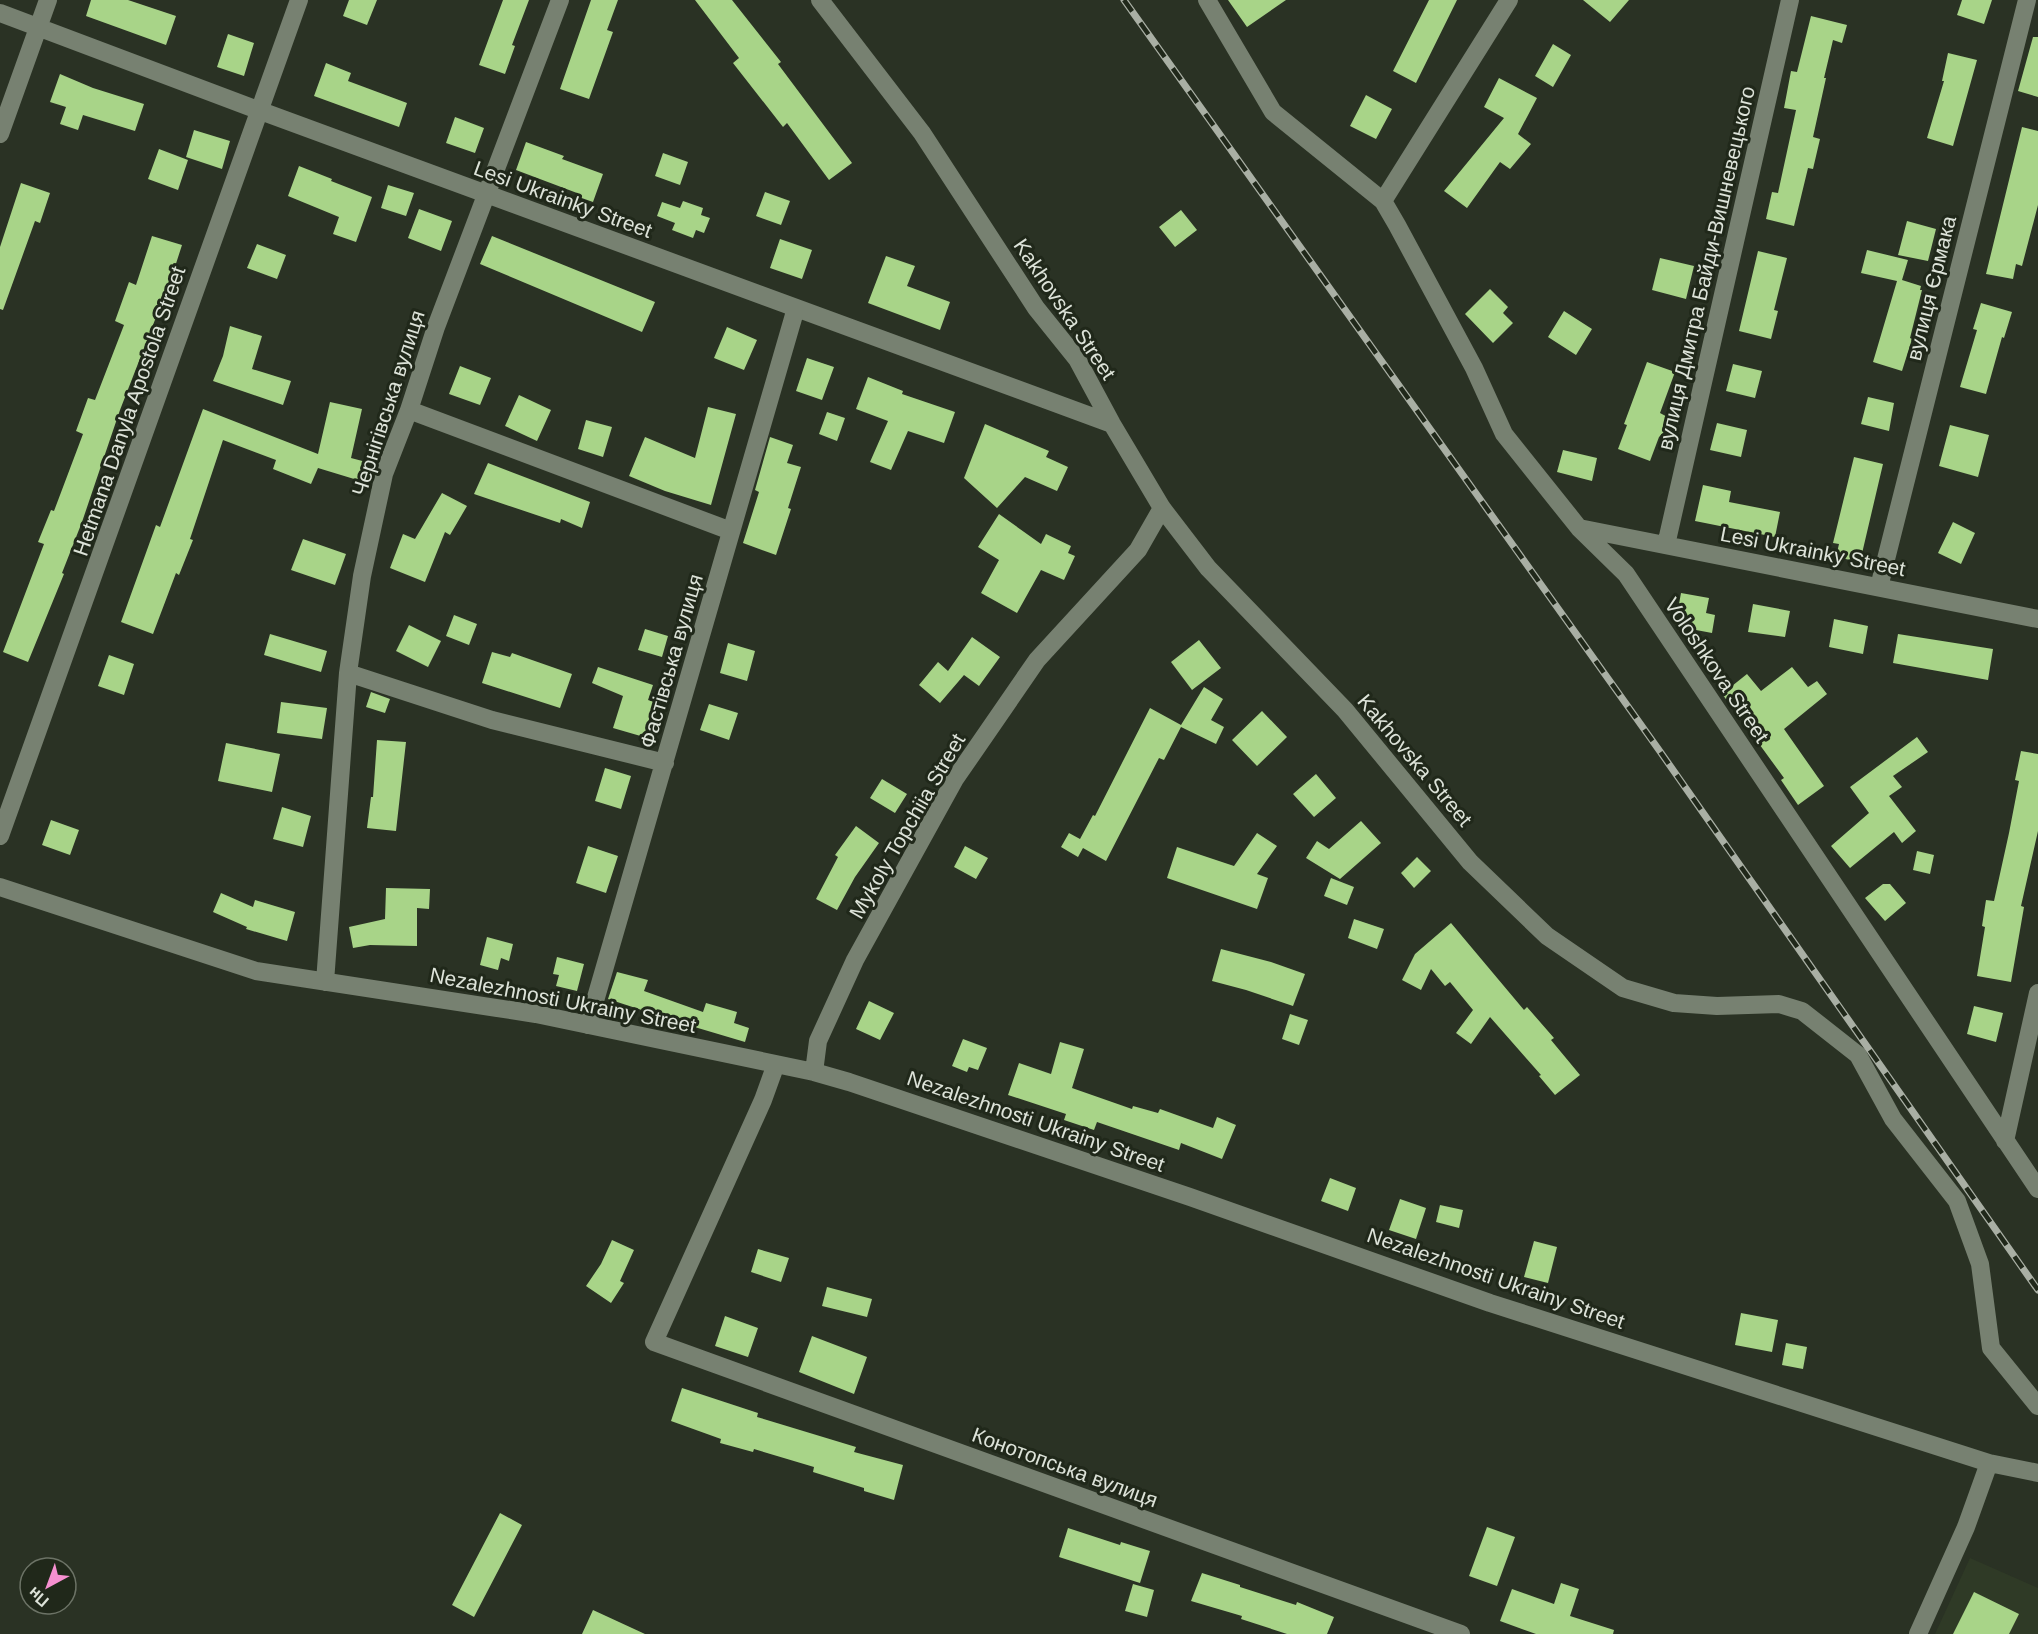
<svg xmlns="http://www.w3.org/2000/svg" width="2038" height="1634" viewBox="0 0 2038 1634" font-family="Arial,sans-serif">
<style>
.built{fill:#2f3a26}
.building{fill:#a8d488}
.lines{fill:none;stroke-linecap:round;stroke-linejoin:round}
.minor{stroke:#778171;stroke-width:18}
.rail-casing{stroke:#a9afa4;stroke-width:7}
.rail{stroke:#20281a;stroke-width:4.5;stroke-dasharray:14;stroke-linecap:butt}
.labels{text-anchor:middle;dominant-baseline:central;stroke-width:6;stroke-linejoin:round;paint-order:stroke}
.street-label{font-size:21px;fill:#dde3d9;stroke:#20281a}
</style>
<rect width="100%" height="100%" fill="#2a3224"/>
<path class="built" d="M1970,1558L2038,1588V1634H1935Z"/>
<path class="building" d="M91,0H128L176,16L166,45L86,16Z
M349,0H377L367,25L343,16Z
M503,0H529L512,45L515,46L505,74L479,65Z
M591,0H618L607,30L613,32L589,99L560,89Z
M695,0H732L781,62L778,64L852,163L829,180L787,123L783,127L733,63L739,58Z
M1228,0H1286L1247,27Z
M1429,0H1457L1416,83L1393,71Z
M1583,0H1629L1610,22Z
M1962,0H1992L1984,24L1957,15Z
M1811,16L1847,25L1842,43L1833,40L1824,78H1826L1813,137L1820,139L1813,169L1808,168L1794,226L1766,219L1772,192L1778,193L1796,110L1784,108L1791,71L1797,72Z
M228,34L254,43L244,76L217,67Z
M2033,37H2038V97L2018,91Z
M1553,44L1571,55L1553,87L1535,76Z
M1948,53L1977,60L1953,146L1927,138L1944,81H1942Z
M326,63L351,73L348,81L407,103L399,127L314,96Z
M60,74L93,88L144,104L135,131L83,115L78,130L60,124L66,107L50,102Z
M1499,78L1537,98L1518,134L1531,144L1510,169L1500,162L1467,208L1444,191L1504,118L1484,107Z
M1366,95L1392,109L1376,139L1350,126Z
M455,117L484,128L475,153L446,143Z
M2022,127L2038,131V205L2022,266L2016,264L2013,279L1986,274Z
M194,130L230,141L222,169L186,157Z
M526,142L564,156L562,159L603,174L593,202L576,196L577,193L516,170Z
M159,149L188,160L178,190L148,179Z
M663,153L688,162L680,185L655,176Z
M299,166L332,179L331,181L372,197L356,242L333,234L339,217L288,196Z
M21,183L50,193L40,223L35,221L3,310L0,309V247Z
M388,185L414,193L406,216L381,208Z
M765,192L790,201L781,225L756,216Z
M683,201L703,208L701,215L710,218L704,233L696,230L693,238L672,230L675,223L657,216L662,202L680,208Z
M419,209L452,221L441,251L408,238Z
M1181,210L1197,230L1175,247L1159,227Z
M1907,221L1936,229L1928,261L1898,255Z
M152,236L182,245L172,276L120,410L82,522L62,573L64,574L28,662L3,652L44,544L38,542L51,510L54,511L83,434L76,431L88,398L95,400L124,325L115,321L129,282L136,285Z
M492,236L655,302L642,332L480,264Z
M780,239L812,250L802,279L770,268Z
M257,244L286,255L277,279L247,268Z
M1867,250L1908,260L1902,280L1921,286L1920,290H1922L1910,338L1912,339L1902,371L1873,362L1897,281L1861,273Z
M1758,251L1787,258L1774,310L1778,311L1771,339L1739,331Z
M886,256L915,266L907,286L950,302L940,330L868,303Z
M1660,258L1694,266L1686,299L1652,290Z
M1490,289L1508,307L1503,313L1513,323L1493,343L1465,314Z
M1981,303L2012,312L2004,338L2002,337L1986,394L1960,387L1977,330L1973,329Z
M1564,311L1592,329L1576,355L1548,337Z
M230,326L262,336L252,369L291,381L283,405L213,381L223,356Z
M727,327L757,340L744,370L714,358Z
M807,358L834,367L822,400L796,391Z
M1647,362L1675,372L1660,413L1675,421L1659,437L1650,461L1618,449L1627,425L1624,424Z
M1733,364L1762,371L1755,398L1726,391Z
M460,366L491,378L480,405L449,394Z
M868,377L903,391L902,394L955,412L944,443L908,431L891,470L870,462L888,421L856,409Z
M519,395L551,410L537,441L505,426Z
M1868,397L1894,403L1889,431L1861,424Z
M330,402L362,409L351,458L370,463L364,482L318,468L311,484L273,469L276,460L223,440L190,539L193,540L179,575L176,573L153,634L121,622L156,525L160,527L203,409L318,454Z
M708,407L736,414L711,505L665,491L629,476L645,437L695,458Z
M827,412L845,418L837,441L819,434Z
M586,420L612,427L603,457L578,449Z
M1717,423L1747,430L1741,457L1710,450Z
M985,424L1049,451L1046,457L1068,467L1057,491L1025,477L997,508L964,478Z
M1950,425L1989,435L1978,477L1939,466Z
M770,437L793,445L787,463L801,467L788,508L791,509L776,555L743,543L759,492L755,490Z
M1563,450L1597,458L1592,481L1557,472Z
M1854,457L1883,464L1860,562L1836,557L1839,544L1833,543Z
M488,463L590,502L582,528L561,519L560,523L474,494Z
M1703,485L1731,491L1729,502L1780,512L1775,537L1695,521Z
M442,493L467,506L450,535L445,532L425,582L390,568L403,534L415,539Z
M999,514L1041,544L1046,534L1071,546L1068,553L1075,556L1064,580L1041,570L1017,613L981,593L999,560L978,547Z
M1953,522L1975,533L1961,564L1938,553Z
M303,539L346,554L335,585L291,570Z
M1681,593L1709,598L1706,613L1715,615L1712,633L1675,626Z
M1753,604L1790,611L1785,637L1748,632Z
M454,615L477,624L469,645L446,636Z
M1834,619L1868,626L1863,654L1829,647Z
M409,625L441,641L428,667L396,651Z
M645,629L668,636L662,657L638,650Z
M270,634L327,651L321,672L264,655Z
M1898,634L1993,649L1988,680L1893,663Z
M972,637L1000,657L979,686L964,675L940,703L919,685L938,662L948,671Z
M1199,640L1221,668L1192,690L1171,662Z
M728,643L755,651L747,681L720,673Z
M492,652L510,657L512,653L572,674L560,708L482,683Z
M109,655L134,664L124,695L98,686Z
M598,667L653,685L648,700L654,702L644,737L613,728L623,696L592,683Z
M1792,667L1808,687L1817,681L1827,694L1784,729L1824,786L1798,805L1781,780L1784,778L1757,741L1758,740L1722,694L1747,674L1761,691Z
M1204,687L1223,699L1211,720L1224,727L1216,744L1181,727L1164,760L1159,758L1106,861L1083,848L1078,857L1061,847L1069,833L1080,839L1093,815L1095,816L1150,708L1181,725Z
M371,692L390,699L385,713L366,707Z
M281,702L327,708L322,739L277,733Z
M709,704L738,713L729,740L700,730Z
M1262,711L1287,737L1257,766L1232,740Z
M1917,737L1928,752L1893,776L1902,787L1889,796L1916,831L1902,843L1894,832L1850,868L1831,846L1869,813L1850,787Z
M377,740L406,742L396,831L367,828L371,797H373Z
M226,743L280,754L272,792L218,781Z
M2021,751L2038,754V831L2021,906L2024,907L2011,982L1977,976L1985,927L1982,926L1986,900L1994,901L2009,833L2019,781L2015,780Z
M605,768L631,776L621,809L595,801Z
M1316,774L1336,798L1314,817L1293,794Z
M882,779L907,794L895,813L870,798Z
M282,807L311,816L303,847L273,839Z
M51,820L79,830L70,855L42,845Z
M1361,821L1381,843L1340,879L1306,858L1317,841L1329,849Z
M856,826L879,843L855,877L837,910L816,899L838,857L835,855Z
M1257,833L1277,846L1257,874L1268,878L1257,909L1167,878L1177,847L1234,866Z
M588,846L618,856L606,893L576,883Z
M965,846L988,858L976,879L954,867Z
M1917,851L1934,855L1930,874L1913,870Z
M1417,857L1431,871L1414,888L1401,873Z
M1331,878L1354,887L1347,905L1324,896Z
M1883,884H1890L1906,903L1885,921L1865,898Z
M386,888L430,889L429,909L417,908V946L370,945L353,948L349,927L385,919Z
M221,893L253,907L255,900L295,912L287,941L246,929L247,927L213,912Z
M1354,919L1384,929L1377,949L1348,938Z
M1451,923L1524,1010L1527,1007L1554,1038L1551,1040L1580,1075L1555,1095L1539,1076L1541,1075L1490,1017L1471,1044L1456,1033L1473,1010L1450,982L1445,986L1431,969L1421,990L1402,980L1415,954Z
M487,937L513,944L509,961L501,958L498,970L480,965Z
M1221,949L1271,962L1305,974L1293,1006L1246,990L1212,981Z
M557,957L584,964L577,991L556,986L559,975L553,974Z
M617,972L648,980L644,991L703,1012L706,1003L737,1012L734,1023L749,1028L745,1042L671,1020L670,1022L650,1015L651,1013L608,999Z
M869,1001L894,1013L880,1040L856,1029Z
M1974,1006L2003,1013L1996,1042L1967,1034Z
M1290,1014L1308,1020L1299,1045L1282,1039Z
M963,1039L987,1048L978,1070L969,1067L967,1072L952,1066Z
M1060,1042L1084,1049L1072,1088L1132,1109L1133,1106L1158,1113L1160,1109L1213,1128L1217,1117L1236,1125L1222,1159L1181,1143L1179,1150L1097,1122L1094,1130L1064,1120L1066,1114L1008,1095L1019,1063L1051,1074Z
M1330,1178L1356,1188L1348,1211L1321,1201Z
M1400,1199L1426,1208L1416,1239L1389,1230Z
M1440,1205L1463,1210L1459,1228L1436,1222Z
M612,1240L634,1250L620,1281L624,1283L611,1303L586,1286L601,1264Z
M1534,1241L1557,1247L1548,1283L1524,1277Z
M758,1249L789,1258L781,1282L751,1272Z
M827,1287L872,1299L867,1317L822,1306Z
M1741,1313L1778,1320L1772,1352L1735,1345Z
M725,1316L758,1328L748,1357L715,1346Z
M812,1336L867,1357L854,1394L799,1372Z
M1786,1343L1807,1347L1803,1369L1782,1365Z
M682,1388L758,1413L757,1417L856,1447L854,1452L903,1465L894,1500L864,1491V1488L813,1472L814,1467L754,1449L753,1452L720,1443L721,1439L671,1421Z
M500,1513L522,1525L474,1617L452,1605Z
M1487,1527L1515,1537L1497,1586L1469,1576Z
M1068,1528L1120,1545L1121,1542L1150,1551L1140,1583L1059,1557Z
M1202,1573L1240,1585V1587L1296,1605L1297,1602L1334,1617L1327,1634H1287L1241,1619L1242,1616L1191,1601Z
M1561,1583L1579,1589L1570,1616L1614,1630L1613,1634H1536L1500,1621L1512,1589L1554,1604Z
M1133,1584L1154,1590L1147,1617L1125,1611Z
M1974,1592L2019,1614L2009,1634H1953Z
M593,1610L645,1634H582Z"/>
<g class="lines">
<path class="minor" d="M820,0L922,133L1036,308L1077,359L1112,424L1162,508L1208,568L1345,710L1470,862L1547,936L1623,988L1674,1003L1717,1006L1779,1004L1802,1011L1858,1055L1893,1119L1957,1201L1980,1264L1991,1348L2038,1406
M1207,0L1273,112L1383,201
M1509,0L1383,201L1397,225L1474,368L1504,434L1579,528L1626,574L2038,1189
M0,13L258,110L1112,424
M0,134L48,0
M409,410L731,531
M1579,528L2038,619
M1666,545L1790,0
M1879,587L2027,0
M348,673L492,720L665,763
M0,836L299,0
M0,887L256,971L536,1014L814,1072L849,1082L1190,1197L1490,1303L1989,1463L2038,1473
M325,982L348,673L362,576L384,474L409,410L436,327L560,0
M588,1025L796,308
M776,1064L763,1100L654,1342L1461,1634
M814,1072L818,1041L855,960L955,779L1037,660L1138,550L1162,508
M2005,1141L2038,993
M1918,1634L1966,1527L1989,1463"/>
<g class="rail-casing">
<path id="rail" d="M1124,0L1659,750L2038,1290"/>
</g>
<use href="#rail" class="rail"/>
</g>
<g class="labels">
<g class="street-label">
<text transform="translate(563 199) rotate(20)">Lesi Ukrainky Street</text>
<text transform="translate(1706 268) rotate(-77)">вулиця Дмитра Байди-Вишневецького</text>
<text transform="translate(1931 288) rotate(-76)">вулиця Єрмака</text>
<text transform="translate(1065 309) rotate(56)">Kakhovska Street</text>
<text transform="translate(388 403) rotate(-72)">Чернігівська вулиця</text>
<text transform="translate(129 411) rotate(-71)">Hetmana Danyla Apostola Street</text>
<text transform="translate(1813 551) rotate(11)">Lesi Ukrainky Street</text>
<text transform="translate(671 661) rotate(-74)">Фастівська вулиця</text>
<text transform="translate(1717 670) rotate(56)">Voloshkova Street</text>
<text transform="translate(1415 760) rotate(50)">Kakhovska Street</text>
<text transform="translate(907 826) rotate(-60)">Mykoly Topchiia Street</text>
<text transform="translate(563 1000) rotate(11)">Nezalezhnosti Ukrainy Street</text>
<text transform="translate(1036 1121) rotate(19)">Nezalezhnosti Ukrainy Street</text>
<text transform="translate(1496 1278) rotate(19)">Nezalezhnosti Ukrainy Street</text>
<text transform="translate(1065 1467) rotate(20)">Конотопська вулиця</text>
</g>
</g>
<g transform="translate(48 1586) rotate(221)"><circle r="28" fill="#20281a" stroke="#6c7366" stroke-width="1.5"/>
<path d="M0-4.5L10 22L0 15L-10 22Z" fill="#f690d0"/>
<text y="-9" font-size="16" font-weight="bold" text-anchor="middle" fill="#dde3d9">Пн</text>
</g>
</svg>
